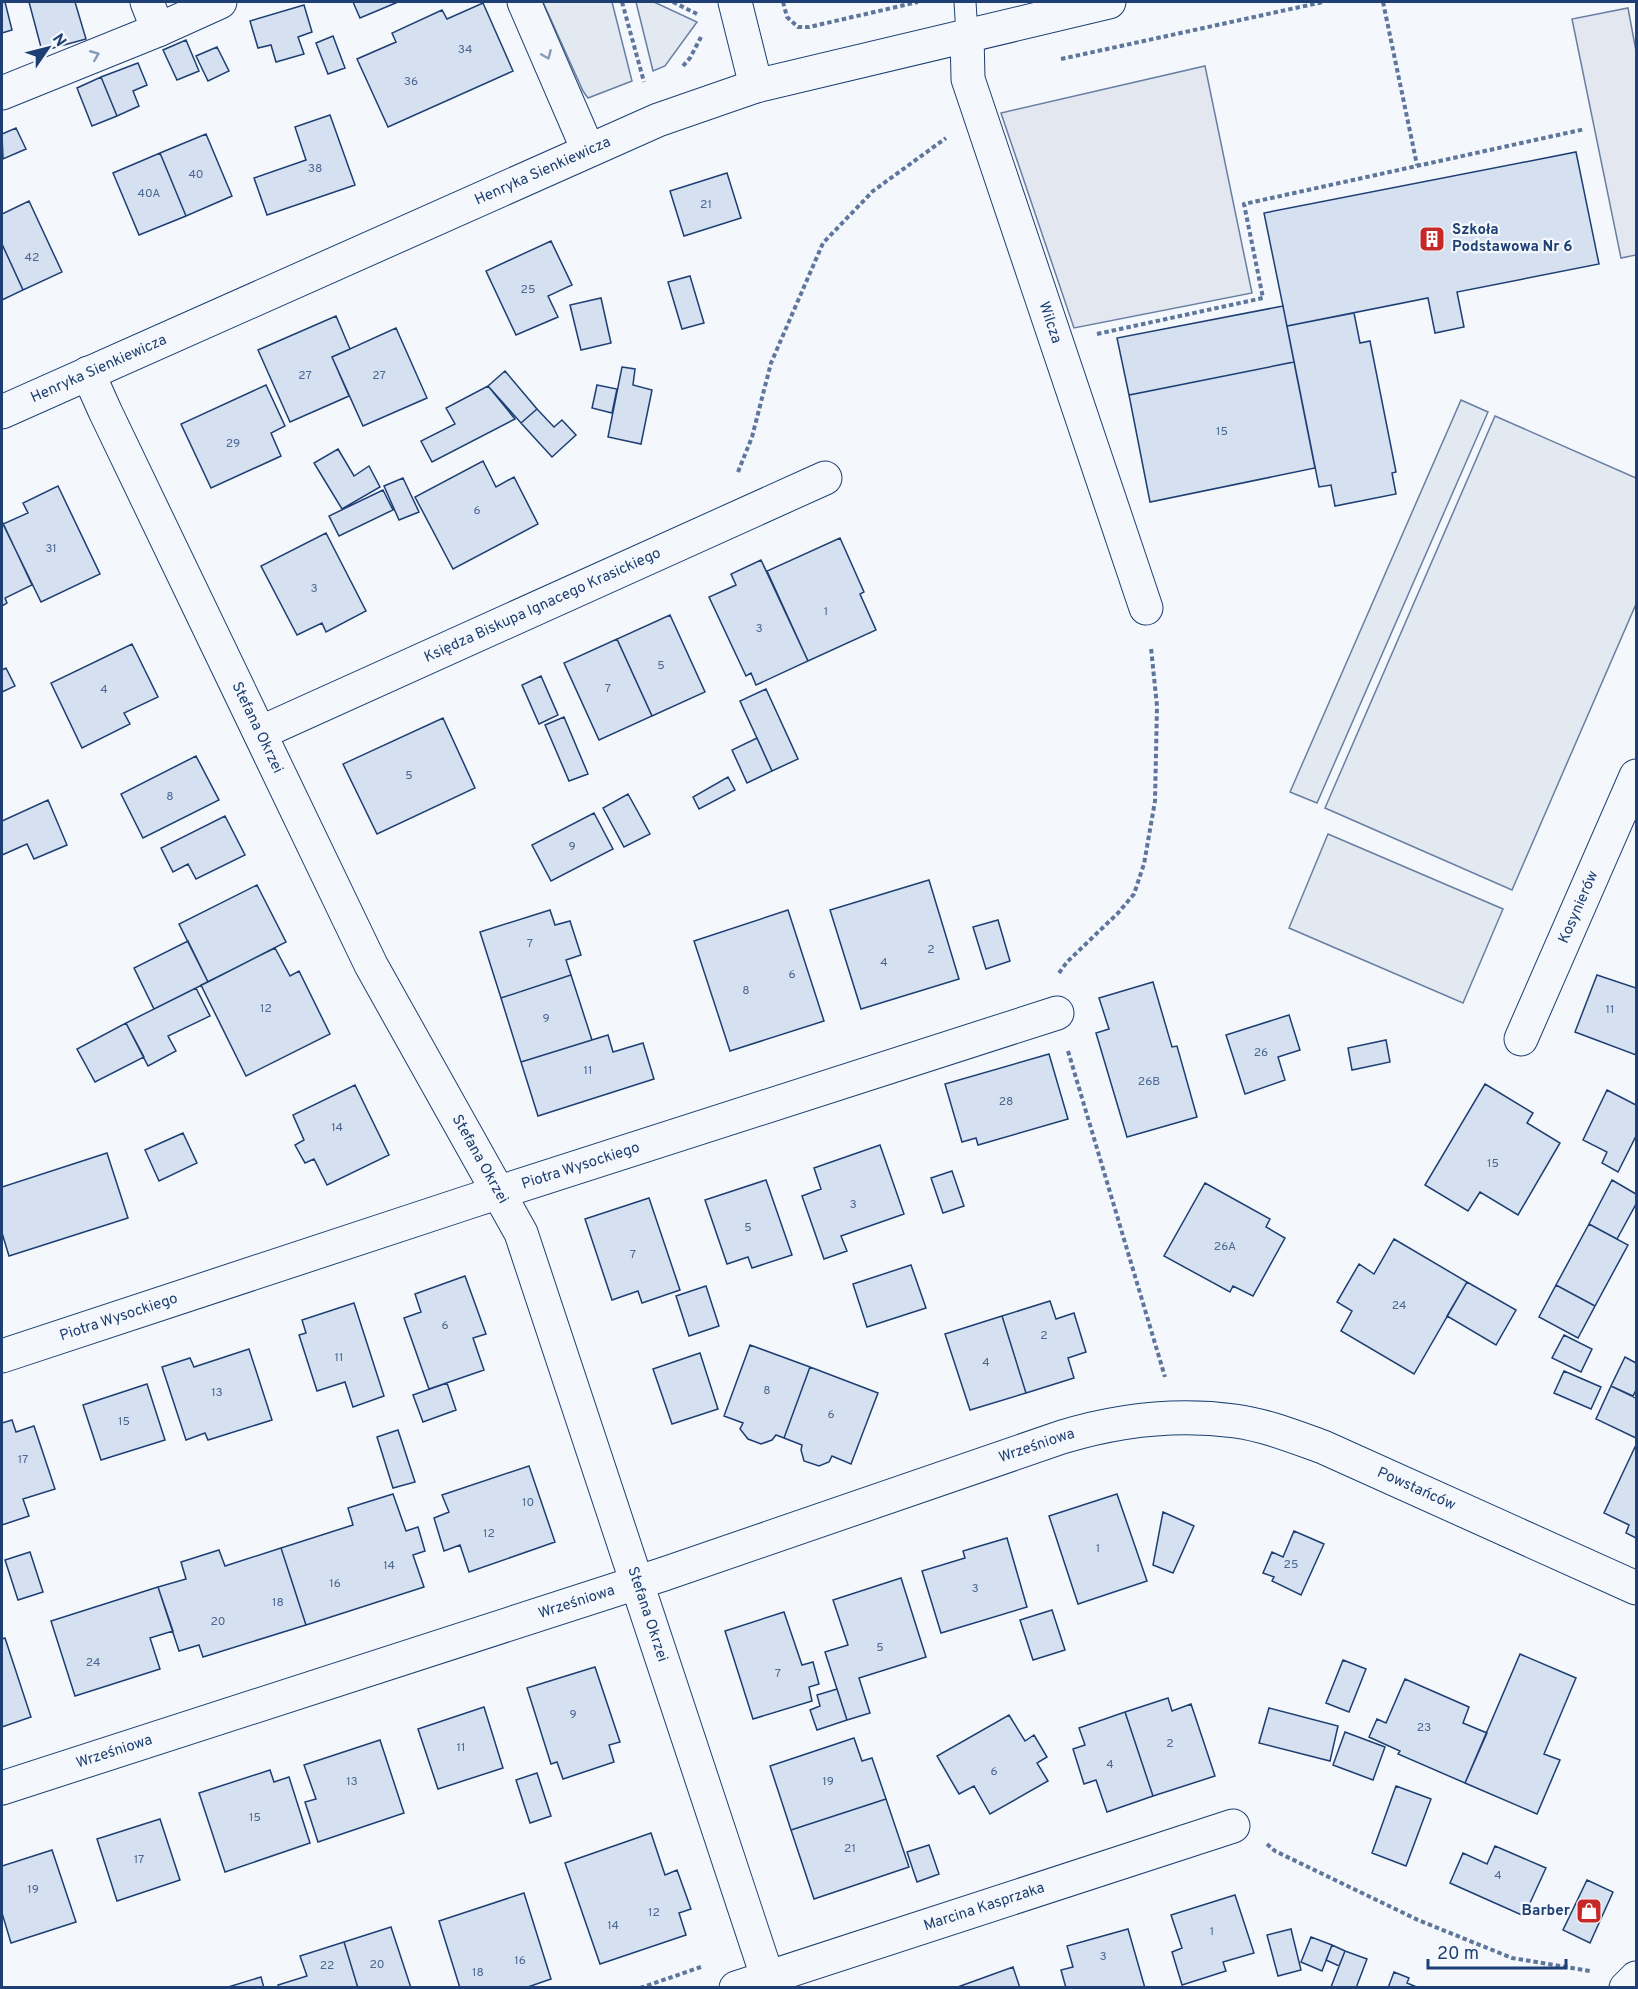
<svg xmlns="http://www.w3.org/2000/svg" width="1638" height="1989" viewBox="0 0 1638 1989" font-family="Overpass,sans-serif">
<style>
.green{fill:#e3e9f0;stroke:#687fa3;stroke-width:1.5}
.parking{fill:#e3e8f0;stroke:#687fa3;stroke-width:1.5}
.building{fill:#d5e0f0;stroke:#1d3f73;stroke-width:1.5}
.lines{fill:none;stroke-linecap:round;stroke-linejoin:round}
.lane-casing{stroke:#1d3f73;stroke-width:23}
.street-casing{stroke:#1d3f73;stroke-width:35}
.secondary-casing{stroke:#1d3f73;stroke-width:35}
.path{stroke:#5e769c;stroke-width:4;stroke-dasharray:4.5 3;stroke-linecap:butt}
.lane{stroke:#f4f7fb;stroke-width:21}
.street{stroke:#f4f7fb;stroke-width:33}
.secondary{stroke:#f4f7fb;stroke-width:33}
.oneway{stroke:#889bb7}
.labels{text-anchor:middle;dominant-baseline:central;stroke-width:4.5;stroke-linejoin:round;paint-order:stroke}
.number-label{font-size:12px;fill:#4b6792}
.street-label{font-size:15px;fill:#1d3f73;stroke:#f4f7fb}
.poi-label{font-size:15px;font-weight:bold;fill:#1d3f73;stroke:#f4f7fb;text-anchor:start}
</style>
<rect width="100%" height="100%" fill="#f4f7fb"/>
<path class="green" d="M543,2H612L632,81L588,98L583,91Z
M636,2H654L697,22L665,66L653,71Z
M1461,400L1488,412L1317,803L1290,792Z
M1495,416L1636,478V604L1512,890L1325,808Z
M1328,834L1503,909L1463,1003L1289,928Z"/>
<path class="parking" d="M1628,8L1636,51V255L1621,258L1572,19Z
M1205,66L1252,293L1074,328L1001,113Z"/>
<path class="building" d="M2,2H5L12,30L2,33Z
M29,2H75L86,39L42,51Z
M353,2H398L360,18Z
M483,3L513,71L388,127L357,59L396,42L392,33L442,10L447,19Z
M304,5L312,32L298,37L304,54L276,62L271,45L258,48L250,21Z
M333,36L345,68L328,74L316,43Z
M186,40L199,71L177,80L163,50Z
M217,47L229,71L208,81L196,56Z
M138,63L147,85L133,91L139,106L117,116L101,77Z
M101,77L117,116L92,126L77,88Z
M330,115L355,185L267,215L254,178L306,160L295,127Z
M16,128L26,149L3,159L2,134Z
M206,134L232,196L186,216L160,153Z
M1576,152L1599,264L1457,292L1464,327L1435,333L1428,298L1287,326L1264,213Z
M160,153L186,216L139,235L113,173Z
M727,173L741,218L684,236L670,191Z
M29,201L62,272L23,290L2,244V214Z
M551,241L572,285L548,296L558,317L516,335L486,271Z
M2,244L23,290L2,300Z
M690,276L704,323L682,329L668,282Z
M601,298L611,343L581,350L570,305Z
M1283,306L1294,362L1129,395L1117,338Z
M1354,313L1360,343L1370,341L1396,472L1392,473L1396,494L1335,506L1331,485L1319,487L1287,326Z
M336,316L350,349L332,357L349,396L290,422L258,350Z
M396,328L427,398L363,426L332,357Z
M1294,362L1315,468L1150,502L1129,395Z
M622,367L635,369L633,385L652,390L641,444L608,437Z
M505,371L537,409L521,423L488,386Z
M266,385L285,426L271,433L281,456L211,488L181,424Z
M597,385L617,389L612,413L592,408Z
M488,386L515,419L432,462L421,441L455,424L446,408Z
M537,409L554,427L562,420L576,435L552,457L521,423Z
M338,449L354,476L369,466L380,487L342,509L314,463Z
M483,461L496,487L514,477L538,524L453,569L415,497Z
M403,478L419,512L399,520L384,486Z
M58,486L100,574L41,602L3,524L28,513L23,503Z
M383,490L393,510L339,536L329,516Z
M2,521L32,585L5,598L7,603L2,606Z
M326,533L366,611L326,632L322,623L297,635L261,566Z
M840,538L864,592L860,594L876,630L808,661L767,571Z
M761,560L808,661L756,685L751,673L746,676L709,597L736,585L731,574Z
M670,615L705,692L652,716L617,639Z
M617,639L652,716L599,740L564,663Z
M132,644L158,697L124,713L130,724L82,748L51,683Z
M6,668L15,686L2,692V670Z
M541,676L558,715L539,724L522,685Z
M766,689L798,759L772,771L740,701Z
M564,717L588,774L569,781L545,725Z
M443,718L475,788L377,834L343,764Z
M757,738L772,771L747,783L732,750Z
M196,756L219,800L143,838L121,794Z
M728,777L735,790L699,809L693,797Z
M628,794L650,834L624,847L603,808Z
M48,800L67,845L34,859L27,844L2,855V821Z
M594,813L613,849L551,881L532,845Z
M225,816L245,855L196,879L188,864L173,872L161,848Z
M929,880L959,979L861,1009L830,910Z
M257,885L286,942L208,982L179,924Z
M550,910L555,925L570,921L581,955L566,960L571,975L501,998L480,932Z
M788,910L824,1021L730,1051L694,941Z
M998,920L1010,961L986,969L973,927Z
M188,941L208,982L154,1009L134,968Z
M275,948L290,976L299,971L330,1034L246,1076L201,985Z
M571,975L592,1040L521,1062L501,998Z
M1597,975L1636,988V1055L1575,1032Z
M1153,982L1172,1047L1177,1046L1197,1117L1127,1137L1096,1033L1109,1029L1099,998Z
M196,988L210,1016L168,1036L176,1051L148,1066L126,1023Z
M1289,1015L1300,1050L1278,1057L1285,1080L1245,1094L1226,1035Z
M126,1023L144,1057L95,1082L77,1049Z
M608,1035L613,1052L643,1043L654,1079L538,1116L521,1062Z
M1386,1040L1390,1062L1352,1070L1348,1048Z
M1049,1054L1068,1119L978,1145L976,1138L962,1142L945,1084Z
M1485,1084L1533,1113L1527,1123L1560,1143L1518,1215L1480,1192L1468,1211L1425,1185Z
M355,1085L389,1155L327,1185L314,1159L305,1163L295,1145L304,1140L293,1115Z
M1607,1090L1636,1105V1136L1618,1172L1602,1163L1607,1152L1583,1140Z
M183,1133L197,1163L159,1181L145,1150Z
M880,1145L904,1214L841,1236L847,1251L824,1259L802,1196L821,1189L814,1168Z
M107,1153L128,1218L9,1256L2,1233V1187Z
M952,1171L964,1206L943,1213L931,1178Z
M766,1180L792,1255L752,1268L748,1257L727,1264L705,1200Z
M1612,1180L1636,1194V1204L1617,1239L1589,1224Z
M1205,1183L1270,1219L1266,1227L1285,1238L1253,1296L1233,1286L1230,1292L1164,1256Z
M649,1198L680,1290L642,1303L638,1291L612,1300L585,1219Z
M1589,1224L1628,1245L1595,1306L1556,1285Z
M1394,1239L1467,1282L1414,1374L1341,1331L1352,1311L1337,1302L1359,1264L1374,1274Z
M911,1265L926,1308L867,1327L853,1284Z
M465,1276L486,1334L473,1338L484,1370L429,1389L404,1318L421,1312L415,1294Z
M1467,1282L1516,1310L1496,1345L1447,1316Z
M1556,1285L1595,1306L1578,1338L1539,1317Z
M706,1286L719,1326L689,1336L676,1296Z
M1050,1301L1056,1319L1074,1313L1086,1352L1068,1358L1074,1378L1026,1393L1002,1316Z
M354,1303L384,1396L353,1407L345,1382L317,1391L299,1335L306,1333L302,1320Z
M1002,1316L1026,1393L970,1410L945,1334Z
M1564,1335L1592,1349L1581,1372L1552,1358Z
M750,1345L810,1367L784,1438L776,1435L772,1440L761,1444L748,1439L740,1429L743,1423L724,1416Z
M249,1349L272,1420L208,1440L205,1433L186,1440L162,1367L190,1358L194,1367Z
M700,1353L718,1409L672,1424L653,1369Z
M1625,1357L1636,1363V1390L1633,1396L1611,1386Z
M810,1367L878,1393L851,1464L832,1456L829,1462L819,1466L804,1461L801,1450L802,1445L784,1438Z
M1564,1371L1601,1387L1591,1409L1554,1393Z
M447,1383L456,1410L423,1422L413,1395Z
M147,1384L165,1440L101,1460L83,1405Z
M1611,1386L1636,1398V1438L1596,1419Z
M12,1420L16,1432L34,1426L55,1489L23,1499L29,1516L2,1525V1423Z
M398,1430L415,1482L393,1488L377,1437Z
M1635,1447L1636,1448V1538L1626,1533L1629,1525L1604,1513Z
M529,1466L555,1542L469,1572L460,1545L444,1551L434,1518L449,1512L442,1495Z
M393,1494L406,1531L418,1527L425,1551L413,1555L424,1587L306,1625L281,1548L353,1525L348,1508Z
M1117,1494L1147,1581L1078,1604L1049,1516Z
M1163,1512L1194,1526L1173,1573L1153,1565Z
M1294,1531L1324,1544L1301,1595L1272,1581L1274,1577L1263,1573L1272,1552L1283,1557Z
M1007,1538L1027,1607L941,1633L922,1571L965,1558L963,1551Z
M281,1548L306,1625L203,1657L199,1645L179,1651L158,1587L186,1579L181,1562L219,1550L225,1566Z
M30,1552L43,1592L18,1600L5,1560Z
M901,1578L926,1657L859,1678L870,1713L847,1720L825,1652L848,1645L833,1600Z
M158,1587L173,1631L150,1638L160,1669L75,1696L51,1621Z
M1052,1610L1065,1650L1033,1660L1020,1620Z
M784,1612L802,1665L813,1662L819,1684L809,1687L812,1701L753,1719L725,1631Z
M5,1638L31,1717L2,1727V1639Z
M1520,1654L1576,1678L1544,1754L1560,1760L1537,1814L1465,1783Z
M1343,1660L1366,1669L1349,1712L1326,1703Z
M595,1667L620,1742L609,1745L614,1762L563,1779L557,1762L551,1764L527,1688Z
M1405,1679L1469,1707L1463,1723L1487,1733L1465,1783L1398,1754L1400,1751L1369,1737L1377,1719L1386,1723Z
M837,1689L847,1720L817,1730L810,1710L820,1706L817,1695Z
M1168,1698L1172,1711L1191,1704L1215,1776L1153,1796L1125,1712Z
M484,1707L503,1768L438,1789L418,1729Z
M1269,1708L1338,1726L1330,1761L1259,1743Z
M1125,1712L1153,1796L1107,1812L1096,1780L1084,1784L1073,1749L1085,1745L1079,1728Z
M1009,1715L1025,1741L1034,1735L1047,1757L1037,1763L1048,1781L990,1814L974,1786L959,1794L937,1756Z
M1345,1732L1385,1747L1373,1780L1333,1765Z
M854,1738L862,1761L872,1758L886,1799L791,1830L770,1766Z
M380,1740L404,1813L318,1842L305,1802L316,1799L304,1765Z
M270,1770L274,1782L289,1777L310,1843L225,1872L199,1793Z
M537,1773L551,1816L530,1823L516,1780Z
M1396,1786L1431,1799L1406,1866L1372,1853Z
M886,1799L909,1867L814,1899L791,1830Z
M160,1819L180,1880L117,1901L97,1839Z
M651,1833L665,1875L677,1870L691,1909L679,1913L686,1935L600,1964L565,1863Z
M929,1845L939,1874L917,1882L907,1852Z
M1495,1846L1546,1868L1524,1916L1450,1883L1463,1853L1487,1864Z
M52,1850L76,1922L11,1943L2,1913V1866Z
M1587,1880L1613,1892L1590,1943L1563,1930Z
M524,1893L551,1979L525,1988H460L439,1921Z
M1235,1895L1254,1953L1223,1962L1226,1971L1182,1985L1172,1952L1182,1948L1171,1915Z
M391,1927L411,1988H358L344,1942Z
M1128,1929L1145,1988H1066L1061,1970L1073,1967L1067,1946Z
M1291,1929L1301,1970L1278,1976L1267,1935Z
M1311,1937L1332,1945L1322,1971L1301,1962Z
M344,1942L358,1988H279L278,1985L307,1976L300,1956Z
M1332,1945L1345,1951L1339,1966L1326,1960Z
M1345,1951L1367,1959L1356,1988H1333L1331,1987Z
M1013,1967L1020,1988H955Z
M1394,1972L1409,1978L1407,1983L1419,1988H1388Z
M261,1977L264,1988H225Z"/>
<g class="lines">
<g class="lane-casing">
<path id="lane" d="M965,2L967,34"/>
</g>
<g class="street-casing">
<g id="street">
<path d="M147,2L158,30"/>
<path d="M524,2L588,150"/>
<path d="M735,2L756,86"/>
<path id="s1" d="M967,34L968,79L1146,608"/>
<path d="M2,93L158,30L220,2"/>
<path id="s2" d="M88,373L105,411L371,965L521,1233L771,1988"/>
<path id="s3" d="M260,733L825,478"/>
<path id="s4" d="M1521,1039L1636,776"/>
<path id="s5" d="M2,1356L472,1201L1057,1013"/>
<path id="s6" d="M2,1788L664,1574L1062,1437C1118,1420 1176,1413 1235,1421C1265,1425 1295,1437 1323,1447L1636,1588"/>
<path id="s7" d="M736,1988L1233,1826"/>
<path d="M1626,1988L1636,1978"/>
</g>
</g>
<g class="secondary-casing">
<g id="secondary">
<path id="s8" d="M2,412L658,120L756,86L1109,2"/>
</g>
</g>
<path class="path" d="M622,2L644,82
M673,2L697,14
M783,2L787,17L798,27H809L918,2
M1383,2L1417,165
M1061,59L1323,2
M683,66L690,58L701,37
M1097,334L1263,298L1244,204L1585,129
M738,472L752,437L771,363L823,243L873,191L946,138
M1059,973L1067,962L1118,913L1134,894L1144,864L1155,801L1157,706L1151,648
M1068,1051L1165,1377
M1267,1844L1275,1851L1418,1920L1512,1958L1590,1971
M640,1988L701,1967"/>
<use href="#lane" class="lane"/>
<use href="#street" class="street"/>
<use href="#secondary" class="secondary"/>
</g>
<defs><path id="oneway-chevron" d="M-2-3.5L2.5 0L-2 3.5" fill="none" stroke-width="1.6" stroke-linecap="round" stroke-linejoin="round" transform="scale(1.5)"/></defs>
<g class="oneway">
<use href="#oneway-chevron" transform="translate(95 55) rotate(-22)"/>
<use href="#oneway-chevron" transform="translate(547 55) rotate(67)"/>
</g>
<defs>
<g id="building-square" transform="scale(1.35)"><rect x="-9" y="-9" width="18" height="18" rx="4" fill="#c62828" stroke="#f4f7fb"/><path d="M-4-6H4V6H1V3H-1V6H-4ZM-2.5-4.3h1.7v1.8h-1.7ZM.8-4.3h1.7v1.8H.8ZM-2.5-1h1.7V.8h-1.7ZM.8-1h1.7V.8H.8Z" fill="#fff"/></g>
<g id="shop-square" transform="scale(1.35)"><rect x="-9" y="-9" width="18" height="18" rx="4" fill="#c62828" stroke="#f4f7fb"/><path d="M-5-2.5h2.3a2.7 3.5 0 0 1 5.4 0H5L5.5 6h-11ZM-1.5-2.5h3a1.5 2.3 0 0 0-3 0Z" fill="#fff"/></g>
</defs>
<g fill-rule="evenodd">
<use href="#building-square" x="1432" y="239"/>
<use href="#shop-square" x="1589" y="1911"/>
</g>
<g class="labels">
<g class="number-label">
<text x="465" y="50">34</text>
<text x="411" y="82">36</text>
<text x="315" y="169">38</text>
<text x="196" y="175">40</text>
<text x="149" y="194">40A</text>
<text x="706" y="205">21</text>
<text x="32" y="258">42</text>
<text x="528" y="290">25</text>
<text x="305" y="376">27</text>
<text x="379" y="376">27</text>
<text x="1222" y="432">15</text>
<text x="233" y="444">29</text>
<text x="477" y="511">6</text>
<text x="51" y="549">31</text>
<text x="314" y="589">3</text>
<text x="826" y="612">1</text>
<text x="759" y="629">3</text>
<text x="661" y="666">5</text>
<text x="608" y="689">7</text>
<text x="104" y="690">4</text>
<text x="409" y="776">5</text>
<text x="170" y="797">8</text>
<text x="572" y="847">9</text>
<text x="530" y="944">7</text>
<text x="931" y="950">2</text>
<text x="884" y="963">4</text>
<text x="792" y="975">6</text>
<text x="746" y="991">8</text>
<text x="266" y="1009">12</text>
<text x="1610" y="1010">11</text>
<text x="546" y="1019">9</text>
<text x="1261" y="1053">26</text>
<text x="588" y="1071">11</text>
<text x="1149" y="1082">26B</text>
<text x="1006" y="1102">28</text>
<text x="337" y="1128">14</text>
<text x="1493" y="1164">15</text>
<text x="853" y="1205">3</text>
<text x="748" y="1228">5</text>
<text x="1225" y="1247">26A</text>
<text x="633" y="1255">7</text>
<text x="1399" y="1306">24</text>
<text x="445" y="1326">6</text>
<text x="1044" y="1336">2</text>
<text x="339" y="1358">11</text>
<text x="986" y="1363">4</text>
<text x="767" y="1391">8</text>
<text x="217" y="1393">13</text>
<text x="831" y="1415">6</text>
<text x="124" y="1422">15</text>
<text x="23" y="1460">17</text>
<text x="528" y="1503">10</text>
<text x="489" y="1534">12</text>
<text x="1098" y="1549">1</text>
<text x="1291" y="1565">25</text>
<text x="389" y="1566">14</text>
<text x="335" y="1584">16</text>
<text x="975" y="1589">3</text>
<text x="278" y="1603">18</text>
<text x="218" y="1622">20</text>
<text x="880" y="1648">5</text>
<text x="93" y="1663">24</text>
<text x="778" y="1674">7</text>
<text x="573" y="1715">9</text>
<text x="1424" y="1728">23</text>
<text x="1170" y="1744">2</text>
<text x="461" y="1748">11</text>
<text x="1110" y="1765">4</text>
<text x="994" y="1772">6</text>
<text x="352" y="1782">13</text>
<text x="828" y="1782">19</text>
<text x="255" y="1818">15</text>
<text x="850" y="1849">21</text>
<text x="139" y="1860">17</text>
<text x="1498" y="1876">4</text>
<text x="33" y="1890">19</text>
<text x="654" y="1913">12</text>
<text x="613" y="1926">14</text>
<text x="1212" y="1932">1</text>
<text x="1103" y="1957">3</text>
<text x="520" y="1961">16</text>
<text x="377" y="1965">20</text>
<text x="327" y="1966">22</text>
<text x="478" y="1973">18</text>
</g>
<g class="street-label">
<text stroke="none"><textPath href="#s8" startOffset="592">Henryka Sienkiewicza</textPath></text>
<text stroke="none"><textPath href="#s1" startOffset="302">Wilcza</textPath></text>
<text stroke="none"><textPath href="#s8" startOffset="106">Henryka Sienkiewicza</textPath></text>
<text stroke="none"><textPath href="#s3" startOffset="310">Księdza Biskupa Ignacego Krasickiego</textPath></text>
<text stroke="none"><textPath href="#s2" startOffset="393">Stefana Okrzei</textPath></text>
<text stroke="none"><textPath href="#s4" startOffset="144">Kosynierów</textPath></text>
<text stroke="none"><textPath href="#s2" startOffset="879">Stefana Okrzei</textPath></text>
<text stroke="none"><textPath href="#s5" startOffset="609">Piotra Wysockiego</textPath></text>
<text stroke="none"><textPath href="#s5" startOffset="123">Piotra Wysockiego</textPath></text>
<text stroke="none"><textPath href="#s6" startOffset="1090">Wrześniowa</textPath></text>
<text stroke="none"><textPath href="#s6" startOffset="1486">Powstańców</textPath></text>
<text stroke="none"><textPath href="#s6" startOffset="604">Wrześniowa</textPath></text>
<text stroke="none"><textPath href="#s2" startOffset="1365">Stefana Okrzei</textPath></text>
<text stroke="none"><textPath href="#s6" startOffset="118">Wrześniowa</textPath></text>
<text stroke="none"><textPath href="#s7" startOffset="261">Marcina Kasprzaka</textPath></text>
</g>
<g class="poi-label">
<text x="1452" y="230">Szkoła<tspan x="1452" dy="17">Podstawowa Nr 6</tspan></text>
<text x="1570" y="1911" text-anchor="end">Barber</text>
</g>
</g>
<rect width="1638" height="1989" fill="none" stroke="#1d3f73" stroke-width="6"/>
<g transform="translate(48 48) rotate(55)" stroke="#f4f7fb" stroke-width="4.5" paint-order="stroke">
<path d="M0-4.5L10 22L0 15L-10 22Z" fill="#1d3f73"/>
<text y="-9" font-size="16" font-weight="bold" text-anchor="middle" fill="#1d3f73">N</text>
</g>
<path d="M1428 1959v9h138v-9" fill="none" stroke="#1d3f73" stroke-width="3"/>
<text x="1437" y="1959" font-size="18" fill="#1d3f73" stroke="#f4f7fb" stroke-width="4.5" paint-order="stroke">20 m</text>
</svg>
